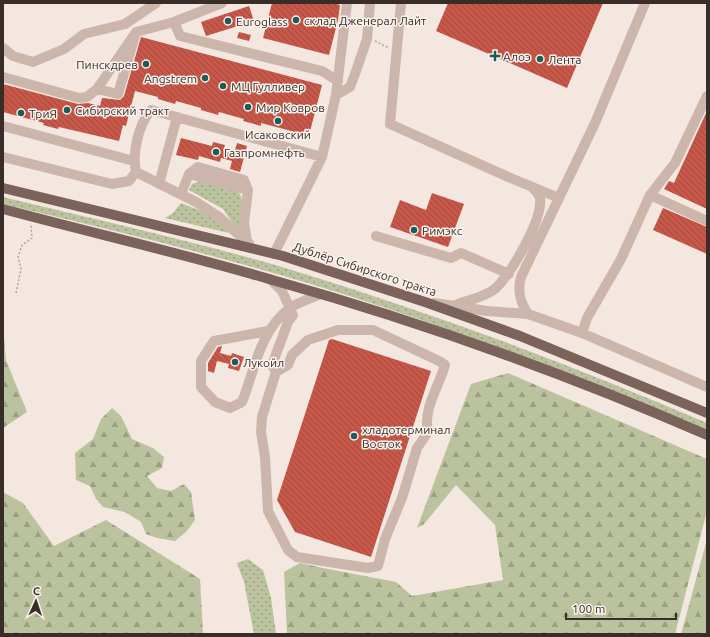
<svg xmlns="http://www.w3.org/2000/svg" width="710" height="637" viewBox="0 0 710 637" font-family="Ubuntu,sans-serif">
<style>
.grass{fill:url(#grass-dots)}
.forest{fill:url(#forest-firs)}
.building{fill:url(#building-back-hatch)}
.lines{fill:none;stroke-linecap:round;stroke-linejoin:round}
.path{stroke:#b89f94;stroke-width:1.5;stroke-dasharray:2 2;stroke-linecap:butt}
.minor{stroke:#ccb5aa;stroke-width:10}
.major{stroke:#7b625b;stroke-width:10}
.poi-dot{fill:#1e5c58;stroke:#faf2ec;stroke-width:1.5}
.labels{text-anchor:middle;dominant-baseline:central;stroke-width:3;stroke-linejoin:round;paint-order:stroke}
.poi-label{font-size:12px;fill:#392d2a;stroke:#faf2ec;text-anchor:start}
.street-label{font-size:12px;fill:#392d2a;stroke:#faf2ec}
</style>
<defs>
<pattern id="grass-dots" width="8" height="8" patternUnits="userSpaceOnUse"><rect width="8" height="8" fill="#bbc39e"/><path d="M2 2h.1M6 6h.1" fill="none" stroke="#999f81" stroke-width="1.8" stroke-linecap="round"/></pattern>
<pattern id="forest-firs" width="22" height="20" patternUnits="userSpaceOnUse"><rect width="22" height="20" fill="#bbc39e"/><path d="M5 1l3.5 6h-7zM16 11l3.5 6h-7z" fill="#999f81"/></pattern>
<pattern id="building-back-hatch" width="6" height="6" patternUnits="userSpaceOnUse"><rect width="6" height="6" fill="#c75849"/><path d="M-1 5l2 2M0 0l6 6M5-1l2 2" fill="none" stroke="#a3493d"/></pattern>
</defs>
<rect width="100%" height="100%" fill="#f3e7df"/>
<path class="grass" d="M204,180C248,191 244,189 240,234L223,209L189,190L192,184Z
M3,197C101,221 199,242 295,271C435,314 573,365 707,423V431C599,386 491,343 380,306C257,265 130,234 3,204Z
M181,203C198,210 220,216 229,233L165,218L173,213Z
M248,559L263,570L271,598L276,634H254L244,582L237,563Z"/>
<path class="forest" d="M3,327L6,360L27,412L3,428Z
M508,373L707,459V511L675,634H287L284,572L300,563L323,568L396,582L412,596L503,580L495,525L456,485L424,524L417,528L471,384Z
M112,408L121,416L132,439L153,448L164,457L162,468L147,476L157,488L171,491L184,484L191,492L195,520L186,532L175,541L157,538L146,534L141,522L125,512L103,507L96,499L90,486L76,480L75,453L93,439L101,419Z
M3,492L23,503L54,546L106,520L200,579L203,634H3Z
M706,543L707,634H681Z"/>
<path class="building" d="M272,3H334L340,5L338,20L329,55L263,38Z
M448,3H603L567,88L436,31Z
M249,6L254,21L206,36L201,22Z
M239,32L251,35L249,41L237,38Z
M141,37L322,85L308,139L294,135L295,132L261,123V126L243,121L244,119L219,112L218,115L201,110V108L176,101L175,104L158,99V97L135,91L126,126L123,125L119,141L59,127L58,129L43,125L44,123L3,112V84L78,104L88,103L100,106L102,98L120,100L124,96Z
M707,111V209L664,189L669,181L674,183Z
M181,138L212,146L213,142L225,145L223,151L234,154L237,143L247,146L240,172L230,169L232,161L221,158L220,162L199,156L198,160L176,155Z
M432,193L464,204L448,247L390,227L400,200L426,210Z
M663,208L707,227V254L653,230Z
M332,339L431,371L371,557L295,532L277,500L329,340Z
M222,346L220,353L231,356L232,353L244,357L239,371L228,368L229,364L217,361L214,373L208,371V363L218,347Z"/>
<g class="lines">
<path class="path" d="M375,41L389,48
M16,293L21,269L18,257L22,245L32,238L31,225"/>
<path class="minor" d="M401,3L390,124L513,179L559,198
M174,22L180,36L322,71L338,81
M136,32L118,94L97,89L136,32L174,22L222,3
M3,48L13,56L33,62L64,49L84,34L125,24L156,3
M3,77L79,98L87,97L97,89
M336,95L350,87L355,74L367,39L370,3
M3,126L134,161
M3,157L112,184L129,181L136,172
M189,174L198,167L244,180L248,190
M159,184L177,117
M181,194L189,174L248,190L244,223L247,242L249,243
M650,195L675,163L707,96
M376,236L451,258L461,253L509,274
M247,242L219,217L196,202L136,172C132,154 138,125 151,110L322,157
M274,254L322,157L336,95L347,3
M270,279L282,291L293,315L288,322L272,365L276,372L262,417L261,432L265,457L268,511L288,550L297,557L368,568L378,566L385,539L402,498L417,448L428,432C423,408 438,389 445,365L439,361L373,330H338L308,340L292,355L288,365L276,372
M434,303L487,311L528,314L582,333L707,387
M456,305C468,300 486,297 496,288C511,273 543,220 540,198C539,195 536,191 533,188
M528,314C520,302 517,291 521,277L595,123L645,3
M268,331L214,341L201,361V387L215,402L230,408L242,402C255,369 260,330 290,308C299,302 312,298 321,294
M582,333L587,318L621,259L650,195L707,221"/>
<path class="major" d="M3,188L283,256L425,302L520,336L707,413
M3,209C92,233 181,253 269,279C419,321 565,373 707,435"/>
</g>
<g class="poi-dot">
<circle cx="296" cy="20" r="4"/>
<circle cx="228" cy="21" r="4"/>
<path d="M493 50h4v4h4v4h-4v4h-4v-4h-4v-4h4z"/>
<circle cx="540" cy="59" r="4"/>
<circle cx="146" cy="64" r="4"/>
<circle cx="205" cy="78" r="4"/>
<circle cx="223" cy="86" r="4"/>
<circle cx="248" cy="107" r="4"/>
<circle cx="67" cy="110" r="4"/>
<circle cx="21" cy="113" r="4"/>
<circle cx="278" cy="121" r="4"/>
<circle cx="216" cy="152" r="4"/>
<circle cx="414" cy="230" r="4"/>
<circle cx="235" cy="362" r="4"/>
<circle cx="354" cy="436" r="4"/>
</g>
<g class="labels">
<g class="poi-label">
<text x="304" y="20">склад Дженерал Лайт</text>
<text x="236" y="21">Euroglass</text>
<text x="503" y="56">Алоэ</text>
<text x="548" y="59">Лента</text>
<text x="138" y="64" text-anchor="end">Пинскдрев</text>
<text x="197" y="78" text-anchor="end">Angstrem</text>
<text x="231" y="86">МЦ Гулливер</text>
<text x="256" y="107">Мир Ковров</text>
<text x="75" y="110">Сибирский тракт</text>
<text x="29" y="113">ТриЯ</text>
<text x="278" y="134" text-anchor="middle">Исаковский</text>
<text x="224" y="152">Газпромнефть</text>
<text x="422" y="230">Римэкс</text>
<text x="243" y="362">Лукойл</text>
<text x="362" y="429">хладотерминал<tspan x="362" dy="14">Восток</tspan></text>
</g>
<g class="street-label">
<text transform="translate(365 269) rotate(18)">Дублёр Сибирского тракта</text>
</g>
</g>
<rect width="710" height="637" fill="none" stroke="#392d2a" stroke-width="8"/>
<g transform="translate(36 601) rotate(3)" stroke="#faf2ec" stroke-width="3" paint-order="stroke">
<path d="M0-3L7 15L0 10L-7 15Z" fill="#392d2a"/>
<text y="-6" font-size="11" font-weight="bold" text-anchor="middle" fill="#392d2a">С</text>
</g>
<path d="M566 613v6h110v-6" fill="none" stroke="#392d2a" stroke-width="2"/>
<text x="572" y="613" font-size="12" fill="#392d2a" stroke="#faf2ec" stroke-width="3" paint-order="stroke">100 m</text>
</svg>
